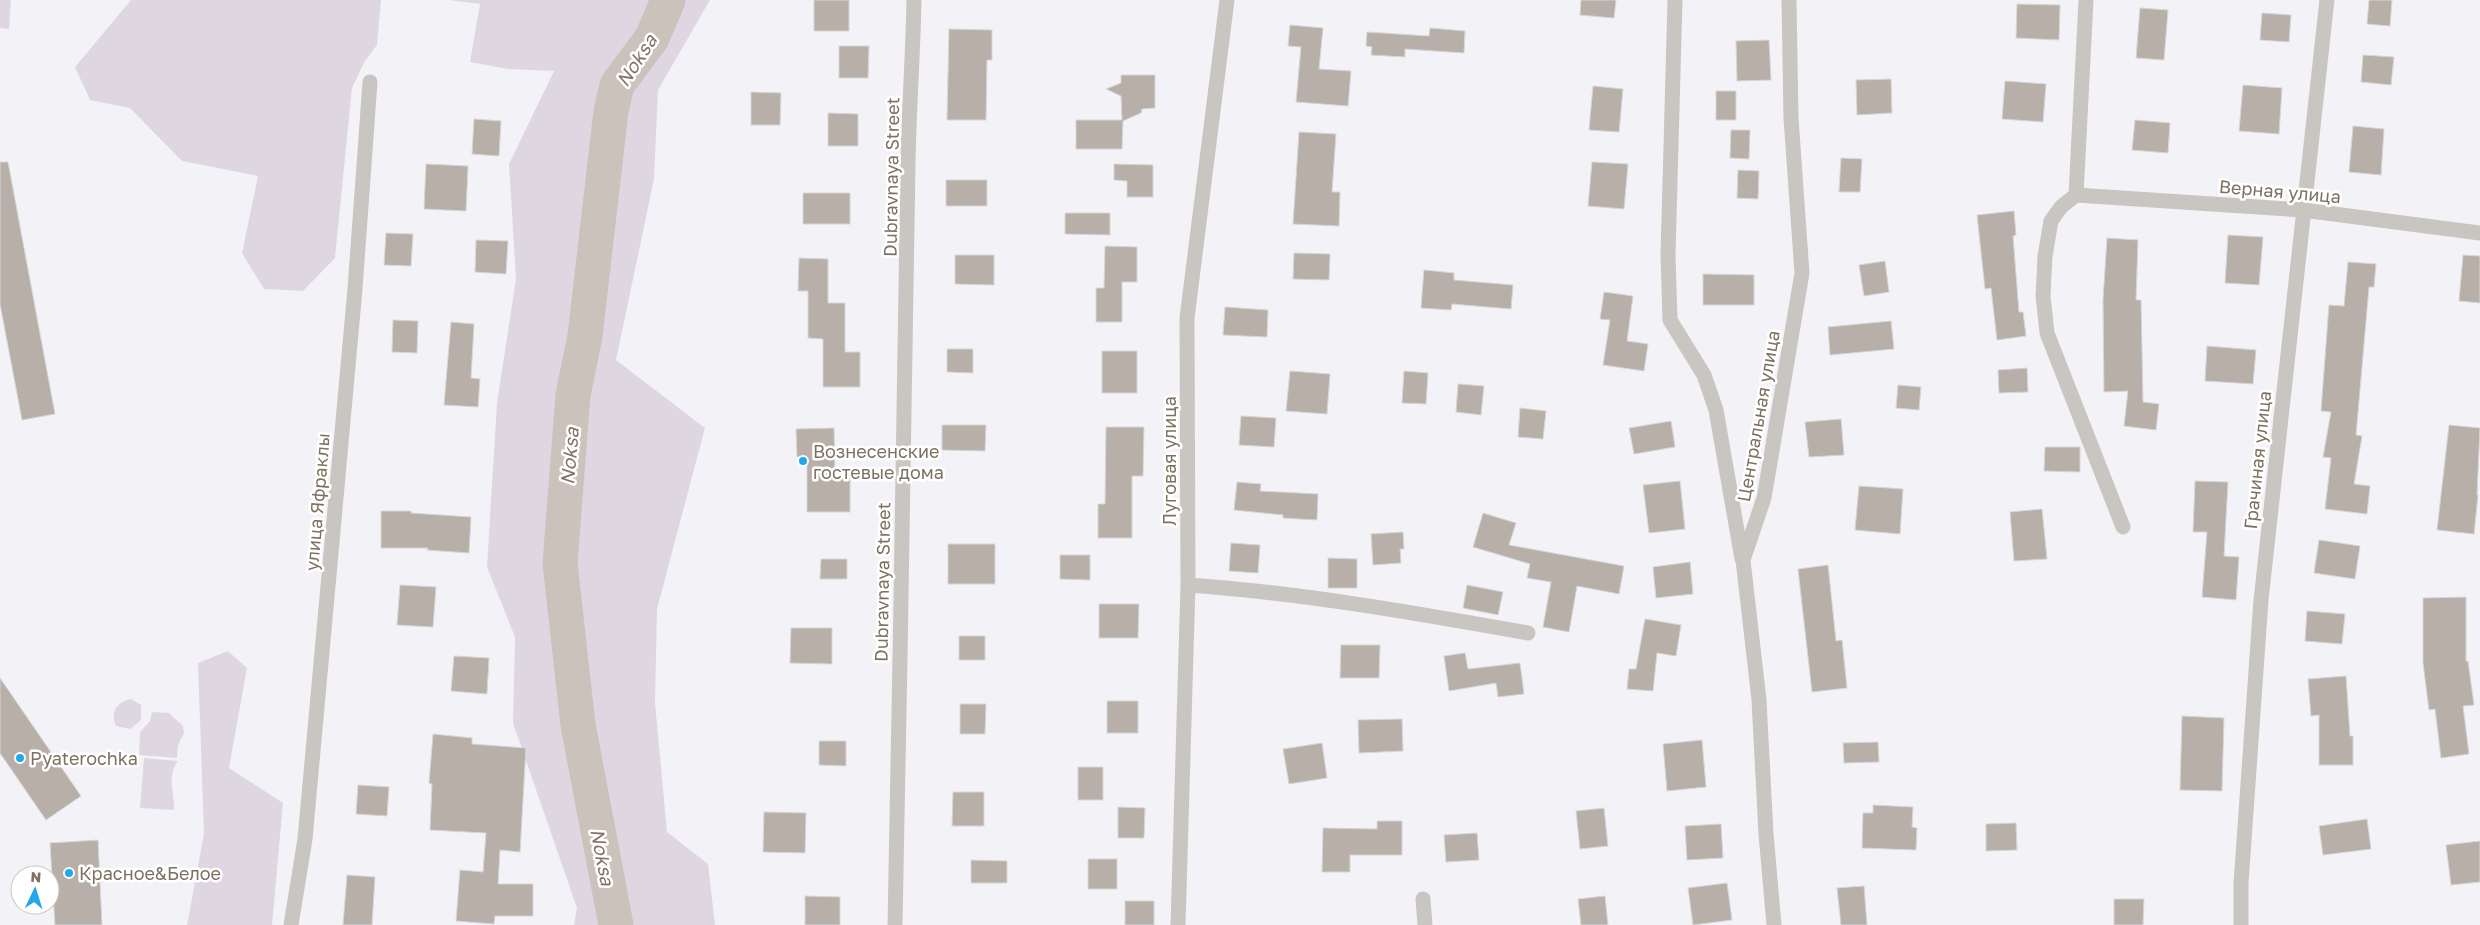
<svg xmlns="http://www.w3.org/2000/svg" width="2480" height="925" viewBox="0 0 2480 925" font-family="'Golos Text',sans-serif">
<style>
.green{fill:#ded7e1}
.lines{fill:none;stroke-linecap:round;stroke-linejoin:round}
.river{stroke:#ccc2bc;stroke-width:35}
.building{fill:#b7afa8;stroke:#d6d6d8}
.street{stroke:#c9c6c1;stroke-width:15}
.poi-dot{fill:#21a8e9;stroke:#fff;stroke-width:2}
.labels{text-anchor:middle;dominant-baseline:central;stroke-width:5;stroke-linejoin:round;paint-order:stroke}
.street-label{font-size:18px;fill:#7f7160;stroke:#fff}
.poi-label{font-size:18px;fill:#7f7160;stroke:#fff;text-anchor:start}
.water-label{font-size:19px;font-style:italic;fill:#897265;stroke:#fff}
</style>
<rect width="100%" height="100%" fill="#f3f3f7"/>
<path class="green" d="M0,0H11L9,29L0,28Z
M131,0H381L377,45L365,61L352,88L335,258L303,291L264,289L242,253L258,176L182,161L130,108L90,100L75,67Z
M449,0H710L658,90L654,179L616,360L705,428L657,609L655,703L667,832L708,864L715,925H574L577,908L513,723L515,637L487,567L497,403L516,279L509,164L554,71L508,69L470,62L480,4Z
M228,651L247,668L229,768L283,803L272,925H187L204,834L198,663Z
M131,699L141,705V720L130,729L116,726C110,711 117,702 131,699Z
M152,712L169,713L183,726L184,733L178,745L177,758L139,755L140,732L150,721Z
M144,758L178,761C166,777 175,793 174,810L140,808Z"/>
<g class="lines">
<path class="river" d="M616,925L578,725L560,563L573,395L585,336L611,111L617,85L652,38L668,0"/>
</g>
<path class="building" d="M814,0H849V31H814Z
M1581,0H1616L1614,18L1580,15Z
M2369,0H2392L2390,26L2367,24Z
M2017,4L2060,5L2059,40L2016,38Z
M2140,8L2168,10L2164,60L2136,58Z
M2262,13L2291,15L2289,42L2260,40Z
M1290,25L1323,28L1319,69L1351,71L1348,106L1296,102L1301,47L1288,46Z
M1430,28L1465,31L1464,53L1405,49V57L1371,55L1372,47L1366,46L1367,32L1429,36Z
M949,29L992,30V60H987L986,120H947Z
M1769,40L1771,80L1737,81L1736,41Z
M839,46H869L868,78H839Z
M2363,55L2394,57L2391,85L2361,82Z
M1121,75H1155V108L1142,109L1141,113L1123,121L1122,149H1076V120H1122L1121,96L1106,89L1121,83Z
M1891,79L1892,113L1857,115L1856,80Z
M2005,81L2046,84L2043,122L2002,119Z
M2243,85L2282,88L2279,134L2239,131Z
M1593,86L1623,89L1619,132L1589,130Z
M1716,91H1736V120H1716Z
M751,92L781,93L780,125H751Z
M828,113L858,114V146H828Z
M474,119L501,121L499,156L472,154Z
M2135,120L2170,123L2168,153L2132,150Z
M2353,126L2384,129L2381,175L2349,172Z
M1731,130H1750L1749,159L1730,158Z
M1299,132L1336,134L1332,192H1340L1339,226L1293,224Z
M1841,158L1862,159L1860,192H1839Z
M0,162H8L55,414L22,420L0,304Z
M1592,162L1628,164L1624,209L1588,206Z
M426,164L468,166L466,211L424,209Z
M1114,164L1153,165V197H1127V181L1114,180Z
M1738,170L1759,171L1758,199L1737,198Z
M946,180H987V206H946Z
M803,193H850V224H803Z
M2014,211L2016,235L2013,236L2019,312H2023L2026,336L1997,340L1991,288L1985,289L1977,215Z
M1065,213H1110V235L1065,234Z
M386,233L413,234L411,266L384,265Z
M2228,235L2263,237L2259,285L2225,283Z
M2107,238L2138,240L2136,300H2141L2143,402L2159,404L2156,430L2124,426L2128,391L2104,392L2103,300Z
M476,240L508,241L506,274L475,272Z
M1105,246L1137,247V282H1122V322H1096V288H1104Z
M1294,253L1330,254L1329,280L1293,279Z
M955,255H994V285L955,284Z
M2463,255L2480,256V303L2459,301Z
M799,258L828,259V303H845V352H860V387H823V339L808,338V291H798Z
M1885,261L1889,292L1864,296L1859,265Z
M2348,262L2376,264L2374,287H2369L2356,435L2362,436L2354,484L2370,486L2367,514L2325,509L2331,458L2323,457L2331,412L2321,411L2329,305L2344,306Z
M1424,270L1454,273V280L1513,285L1511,309L1452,304L1451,310L1421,308Z
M1703,274L1754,275V305H1703Z
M1604,292L1633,296L1627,341L1648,344L1644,371L1603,365L1610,320L1600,319Z
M1225,307L1268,310L1267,337L1223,335Z
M393,320L418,321L417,353L392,352Z
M1891,321L1894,349L1830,355L1828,327Z
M451,322L474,324L471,378L480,379L478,407L444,405Z
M2207,346L2256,350L2253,384L2205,381Z
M947,349H973V373L947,372Z
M1102,351H1137V393H1102Z
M2027,368L2028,392L1999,393L1998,370Z
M1290,371L1330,374L1327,414L1286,411Z
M1404,371L1428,373L1426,404L1402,403Z
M1458,384L1484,386L1481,415L1456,412Z
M1898,385L1921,387L1919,410L1896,408Z
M1520,408L1546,411L1543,439L1518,437Z
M1241,416L1276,418L1274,447L1239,445Z
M1841,419L1844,455L1809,457L1805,422Z
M1671,421L1675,447L1634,454L1629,428Z
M942,425H986L985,451L942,450Z
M2449,425L2480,428L2477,495H2478L2474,534L2437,530Z
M1106,427H1144L1143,476H1132V538H1098V504H1105Z
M834,428L835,476H850V512H807V457H797L796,429Z
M2045,447H2080V472L2044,471Z
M1680,481L1685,529L1649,533L1643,485Z
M2195,481L2228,482L2224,556L2239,557L2236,600L2202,597L2207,532H2193Z
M1237,482L1261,484L1260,491L1318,494L1317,520L1283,518V515L1234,510Z
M1859,486L1903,489L1900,534L1855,530Z
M2042,509L2047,559L2014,561L2010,512Z
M381,511H411V513L471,517L469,553L427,550L428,548H381Z
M1483,513L1516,523L1509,545L1624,566L1619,594L1577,586L1569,632L1543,627L1551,582L1527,578L1530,564L1473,547Z
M1403,532L1404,549H1400L1401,563L1373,565L1371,534Z
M2319,540L2360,546L2355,579L2314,573Z
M1231,543L1260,545L1258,573L1229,571Z
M948,544H995V584H948Z
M1060,555H1090V580L1060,579Z
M1328,558L1357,559V588H1328Z
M821,559H847V579H820Z
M1690,562L1693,594L1656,598L1653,567Z
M1828,565L1836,641L1842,640L1847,688L1812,692L1798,569Z
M400,585L436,587L433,627L397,625Z
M1467,585L1503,592L1498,615L1463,608Z
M2466,597V661H2468L2474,705L2463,706L2469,754L2441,758L2435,709L2429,710L2423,663V598Z
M1099,604H1139L1138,638H1099Z
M2307,611L2345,614L2342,644L2305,641Z
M1645,619L1681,625L1676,656L1657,653L1653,691L1627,689L1629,669H1636Z
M791,628H832V664L790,663Z
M959,636H985V660H959Z
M1341,645H1380L1379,678H1340Z
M1465,653L1468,669L1520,663L1524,694L1498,697L1496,683L1449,691L1444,656Z
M454,656L489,658L487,694L451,691Z
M2346,676L2350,736H2353V765H2319V715L2311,716L2308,679Z
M0,678L81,796L46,820L0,753Z
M1107,701H1138V733H1107Z
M960,704H986L985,734H960Z
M2182,716L2224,718L2222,791L2180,790Z
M1402,719L1403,751L1359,753L1358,720Z
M433,734L472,738V744L526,748L520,852L500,850L498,884H533V916H495L494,924L456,921L460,870L483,872L486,833L430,830L432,784L429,783Z
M1702,740L1706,787L1667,791L1663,744Z
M819,741H846V766L819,765Z
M1878,742L1879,762L1844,763L1843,743Z
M1322,743L1327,778L1289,784L1283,749Z
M1078,767H1103V800H1078Z
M358,785L389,787L387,816L356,814Z
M953,792H984V826H952Z
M1873,805L1913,807L1912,827L1917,828L1916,850L1862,848L1863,813H1873Z
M1118,807L1145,808L1144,838H1118Z
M1604,808L1608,846L1580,849L1576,811Z
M764,812L806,813L805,853L763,852Z
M2367,819L2371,849L2323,855L2319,826Z
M1377,821H1402V855H1350V872H1322L1323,828L1377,829Z
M2016,823L2017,850L1986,851V824Z
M1721,824L1723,858L1687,860L1685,826Z
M1477,833L1479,860L1446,862L1444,835Z
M98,840L102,925H55L50,843Z
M2480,841V882L2451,885L2446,845Z
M1088,859H1117V889H1088Z
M971,860L1007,861V883H971Z
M347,875L375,877L372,925H343Z
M1727,883L1732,920L1693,925L1688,888Z
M1864,886L1867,925H1841L1837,888Z
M805,896L840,897V925H805Z
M1605,896L1608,925H1581L1578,899Z
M2114,899H2144L2143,925H2114Z
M1125,901H1154V925H1125Z"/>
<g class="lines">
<path class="street" d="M1675,0L1668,255L1670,320L1704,375L1716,410L1742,559
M2086,0L2076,195L2061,207L2051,221L2045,256L2043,296L2047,333L2123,527
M2076,195L2303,210L2480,233
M1188,585C1303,593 1415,613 1528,633
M1423,899L1425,925
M291,925L305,839L355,289L370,82
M895,925C899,671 906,417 908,163C909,108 913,54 914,0
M1178,925L1188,585L1187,318L1227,0
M1774,925L1766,834L1759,700L1743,560L1764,498L1802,273L1791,118L1789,0
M2241,925V883L2261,600L2327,0"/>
</g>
<g class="poi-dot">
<circle cx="803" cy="461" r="5"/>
<circle cx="20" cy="758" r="5"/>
<circle cx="69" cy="873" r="5"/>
</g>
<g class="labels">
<g class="street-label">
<text transform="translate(891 177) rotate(-89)">Dubravnaya Street</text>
<text transform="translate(2280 191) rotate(5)">Верная улица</text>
<text transform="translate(1758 416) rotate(-80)">Центральная улица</text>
<text transform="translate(2257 460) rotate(-84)">Грачиная улица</text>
<text transform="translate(1169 461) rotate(-90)">Луговая улица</text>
<text transform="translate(317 502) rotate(-85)">улица Яфраклы</text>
<text transform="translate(882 582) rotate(-89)">Dubravnaya Street</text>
</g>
<g class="poi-label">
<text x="813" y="451">Вознесенские<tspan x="813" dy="21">гостевые дома</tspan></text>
<text x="30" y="758">Pyaterochka</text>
<text x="79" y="873">Красное&amp;Белое</text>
</g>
<g class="water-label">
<text transform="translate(636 60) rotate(-57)">Noksa</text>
<text transform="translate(569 456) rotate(-85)">Noksa</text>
<text transform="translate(603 857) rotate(79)">Noksa</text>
</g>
</g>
<g transform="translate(35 890) rotate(4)"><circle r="24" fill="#ffffff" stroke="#ccc6bf"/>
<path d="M0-4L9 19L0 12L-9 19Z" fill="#21a8e9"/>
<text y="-8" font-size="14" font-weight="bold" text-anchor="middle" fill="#7f7160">N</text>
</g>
</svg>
